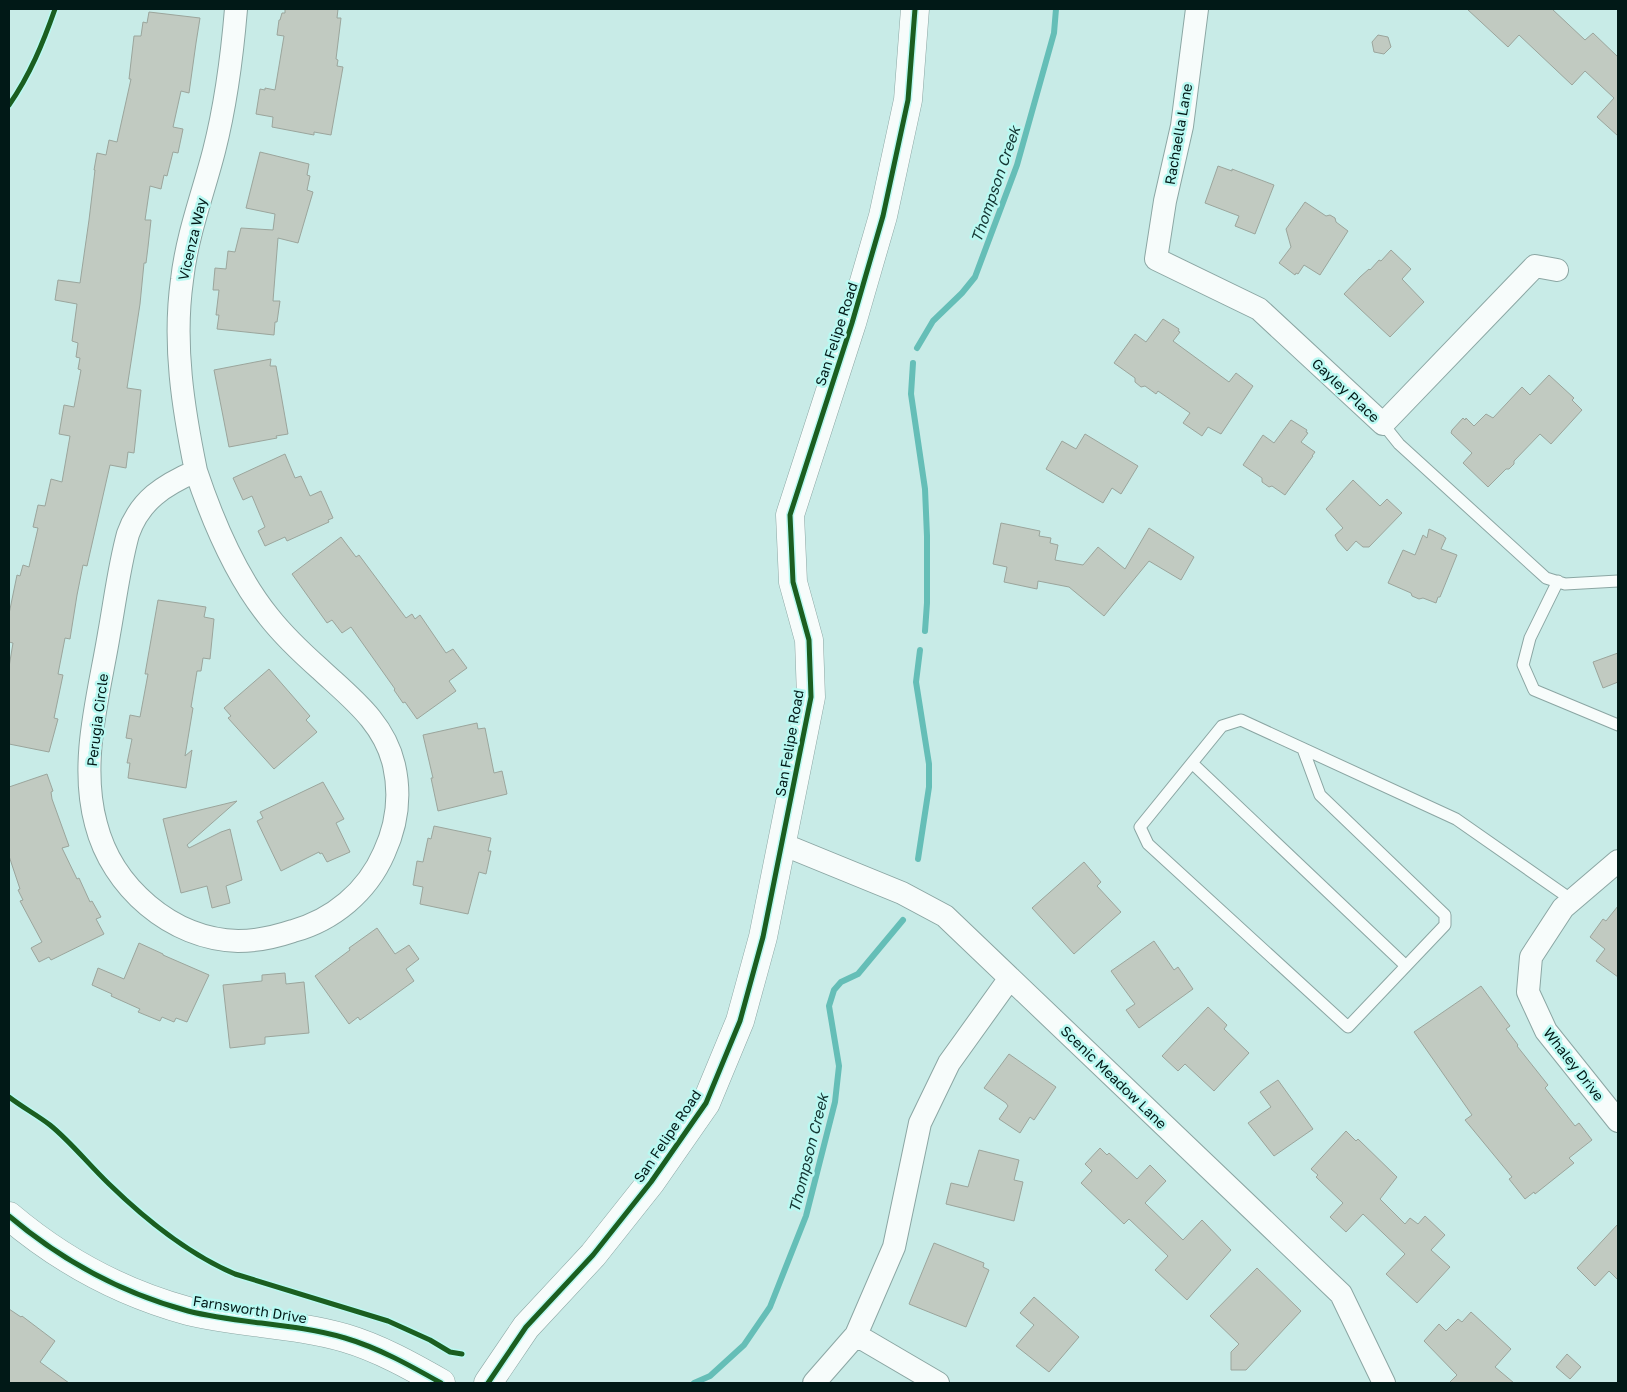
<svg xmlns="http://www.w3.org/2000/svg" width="1627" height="1392" viewBox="0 0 1627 1392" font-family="'Golos Text',sans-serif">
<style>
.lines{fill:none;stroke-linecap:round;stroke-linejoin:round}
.stream{stroke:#65beb7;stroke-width:6}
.building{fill:#c1cac1;stroke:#9ba59c}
.lane-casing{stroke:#8ba6a3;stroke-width:13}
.street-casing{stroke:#8ba6a3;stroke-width:24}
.secondary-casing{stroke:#8ba6a3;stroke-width:29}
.lane{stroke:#f7fcfb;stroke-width:11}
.street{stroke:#f7fcfb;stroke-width:22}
.secondary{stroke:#f7fcfb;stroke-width:28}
.cycleway-casing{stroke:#baf9f2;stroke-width:8}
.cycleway{stroke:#1b5e20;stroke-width:5}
.labels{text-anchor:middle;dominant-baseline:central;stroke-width:5;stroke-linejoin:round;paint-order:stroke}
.street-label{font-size:14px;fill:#011917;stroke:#baf9f2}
.water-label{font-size:15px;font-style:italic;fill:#133532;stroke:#baf9f2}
</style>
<rect width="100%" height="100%" fill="#c8ebe7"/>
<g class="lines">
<path class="stream" d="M917,348L933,321L962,293L975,277L1017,165L1054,33L1056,9
M913,363L911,394L925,489L927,536V603L925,631
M918,859L929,787V764L916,682L920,650
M694,1383L710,1376L744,1345L770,1307L806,1216L835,1102L839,1066L829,1006L834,990L841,982L858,974L903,920"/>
</g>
<path class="building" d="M285,9H338L337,18H341L336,59L338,60L337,66L343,67L331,135L314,132V135L272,127L273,117L256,114L260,89L265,90V88L275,90L284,36L277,35L279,20H280L282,13H285Z
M1467,9H1552L1585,40L1593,33L1618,57V136L1597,117L1614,98L1585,71L1572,85L1519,35L1508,47Z
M149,12L200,18L196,43L189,93L181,91L173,127L183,129L178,153L173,152L167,176L164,175L161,189L150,186L145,220H151L148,247L146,263H144L140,304L127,388L141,390L134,453L128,452L126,468L110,465L87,566L83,565L77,595L70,639L65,638L58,674L63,675L54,718L58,719L49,752L9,744V667L13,643L9,642V614L17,575L20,576L23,565L29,567L38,528L33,527L38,505L45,506L51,479L62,482L70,436L59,434L64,405L74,407L81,370L78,369L80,358L76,357L78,343L72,341L77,304L55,300L58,280L80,283L89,220L95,170H94L97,153L106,155L109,140L117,142L131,79H129L134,36H141L143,22L147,23Z
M1378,35L1388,37L1391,47L1384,54L1374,52L1372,42Z
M260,152L309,164L307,175L310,176L307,190L313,192L298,243L278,238L273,301H280L277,322H275L274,335L217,329L219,315H216L219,290H213L215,268L226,269L228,251L235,252L241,228L273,230L275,214L246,208Z
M1218,166L1232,171V169L1274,185L1255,234L1235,226L1239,216L1205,203Z
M1305,202L1326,216L1330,215L1335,218L1336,222L1348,231L1320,275L1304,265L1298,274L1296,273L1295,275L1279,263L1291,247L1286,229Z
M1391,250L1411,269L1402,279L1424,302L1390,337L1344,294L1360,277L1369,269L1370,270L1379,260L1381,261Z
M1163,319L1179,329L1178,331L1180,332L1173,341L1229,382L1236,373L1253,386L1221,434L1208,427L1202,436L1183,423L1190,413L1158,391L1156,394L1145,386L1141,387L1135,382V378L1114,363L1135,334L1146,342Z
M271,359L270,366H276L288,434L276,436L277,438L229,447L214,370Z
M1549,375L1574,398L1572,400L1582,410L1551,444L1540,434L1514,461V464L1509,469H1506L1488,487L1463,463L1472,453L1451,433L1452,430L1463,418L1465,420L1466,418L1474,426L1486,414L1493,418L1522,387L1530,395Z
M1291,420L1307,430L1306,432L1308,433L1301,442L1315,452L1312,456H1313L1285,495L1272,486L1269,487L1262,482V478L1243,465L1263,435L1274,443Z
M1085,434L1138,466L1121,494L1112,488L1103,503L1046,469L1062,441L1076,449Z
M285,454L295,478L301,476L310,496L321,491L333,518L328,520L329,522L287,541L285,537L265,546L258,531L265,527L252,496L243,500L233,478Z
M1353,480L1380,506L1387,499L1402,513L1369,547H1363L1356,541L1347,551L1338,541L1335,535L1343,528L1326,509Z
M1001,523L1040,531L1039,536L1051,538L1050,543L1058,545L1055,560L1083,565L1098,547L1125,569L1149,528L1194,557L1181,580L1149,561L1104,616L1069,587L1038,581L1037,589L1004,582L1007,567L993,564Z
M1429,529L1444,536V537L1446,538L1441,549L1457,555L1440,597H1438L1436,603L1423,598L1419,599L1412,596L1411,593L1388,583L1403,550L1415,555L1423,535L1427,538Z
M341,537L356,557L359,555L406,618L412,614L415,619L420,615L446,653L453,649L467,668L449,681L456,691L417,719L405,702L403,703L394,690L395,689L351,627L342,633L332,620L327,623L292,574Z
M158,600L206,607L204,617L214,619L210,659L203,658L201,671H197L191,707L193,708L185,756L192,750L186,788L128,778L130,763H127L132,739L126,738L130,715L140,717L148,674H145Z
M1618,653V682L1603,688L1593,662Z
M269,669L310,716L306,720L317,732L274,769L228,718L231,716L224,708Z
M477,723L478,729L485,728L494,773L502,771L507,794L438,811L431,778H433L423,735Z
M47,774L53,791L51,792L52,799L69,846L62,848L77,879L79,878L90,902L92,901L101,917L96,919L104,934L51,960L49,957L39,962L31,948L42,942L20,901L23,900L18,890L20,889L9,856V787Z
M323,782L344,819L336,823L350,852L327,862L322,853L320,854L319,852L281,871L257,821L263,818L260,812Z
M237,801L187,845L189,848L221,832L230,829L242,880L226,886L230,903L212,908L207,886L181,893L163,819Z
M434,826L491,838L488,851H491L486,874L479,872L468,914L420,904L423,887L413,885L417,861L423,862L428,838L431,839Z
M1084,862L1101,882L1097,886L1121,912L1074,954L1032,908Z
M1618,906V977L1596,961L1605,949L1590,937L1603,919L1606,921Z
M377,928L395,954L409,945L419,959L406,969L414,981L360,1020L358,1017L349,1024L315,976L350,950L349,948Z
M1154,941L1174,970L1178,967L1193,989L1139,1028L1126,1010L1135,1004L1111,971Z
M139,943L163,954V955L209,975L187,1022L176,1018L174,1022L162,1017L160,1021L138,1012L140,1009L111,996L112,994L92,985L98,968L124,979Z
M285,973L286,984L304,982L309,1033L265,1037V1044L230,1048L223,985L262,981V975Z
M1481,986L1510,1026L1506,1029L1518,1045L1517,1046L1548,1085L1545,1088L1575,1126L1579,1123L1592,1140L1569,1158L1574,1163L1535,1194L1534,1192L1525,1199L1509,1179L1512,1177L1465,1120L1472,1115L1414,1032Z
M1208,1007L1227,1025L1224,1029L1249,1053L1214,1091L1185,1064L1178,1071L1162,1056Z
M1009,1054L1056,1087L1034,1120L1030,1117L1020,1133L999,1119L1008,1106L1006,1103L984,1088Z
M1278,1080L1313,1129L1274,1156L1248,1123L1271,1107L1260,1092Z
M1346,1131L1356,1141L1358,1139L1397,1177L1380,1199L1405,1224L1410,1218L1418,1224L1425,1216L1445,1235L1431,1250L1450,1267L1417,1303L1386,1274L1405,1254L1363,1214L1346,1232L1330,1217L1343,1203L1316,1177L1318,1175L1311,1169Z
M1100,1148L1107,1155L1109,1153L1137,1179L1150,1165L1166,1181L1145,1203L1183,1240L1202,1220L1231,1250L1187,1300L1155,1270L1168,1256L1129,1219L1124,1224L1081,1183L1092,1171L1085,1164Z
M979,1150L1019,1160L1014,1180L1023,1182L1014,1221L946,1204L951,1183L968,1187Z
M1618,1224V1280L1609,1271L1595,1286L1577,1268Z
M934,1243L984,1263L983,1267L989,1270L966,1327L909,1304Z
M1257,1268L1301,1311L1246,1370H1231V1352L1239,1344L1210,1316Z
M1034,1297L1079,1337L1049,1372L1016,1346L1034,1325L1020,1313Z
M9,1309L21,1317L22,1316L55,1341L40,1362L69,1383H9Z
M1471,1312L1511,1349L1495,1367L1514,1383H1449L1457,1375L1424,1341L1439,1324L1446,1331L1458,1319L1462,1322Z
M1567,1354L1581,1367L1570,1379L1556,1367Z"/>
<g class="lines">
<g class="lane-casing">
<path id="lane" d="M1383,424L1399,444L1546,578L1565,584L1618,581
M1558,581L1530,638L1523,665L1534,690L1618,725
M1303,749L1320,795L1445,915V925L1348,1027L1148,844L1140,827L1222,726L1241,720L1456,819L1572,900
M1192,763L1406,966"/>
</g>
<g class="street-casing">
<path id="street" d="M1197,9L1182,126L1165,201L1156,259L1259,309L1383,424L1535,266L1557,270
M196,471C213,522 235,575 269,617C284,636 302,653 320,669C351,698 384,722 394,765C401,796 397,825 384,853C367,892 333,920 293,931C275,937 257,941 238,941C171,939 112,887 96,824C79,762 99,695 109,634C115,601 119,567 128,534C140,500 164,485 196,471Z
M196,471C183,408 173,344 182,280C187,235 203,194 214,151C226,104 232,57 236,9
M782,844L902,893L945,916L1341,1294L1384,1383
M1618,861L1563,908L1531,957L1528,992L1546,1031L1618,1121
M856,1335L938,1383
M814,1383L856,1335L894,1247L920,1123L949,1063L1010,978"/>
</g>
<g class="secondary-casing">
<path id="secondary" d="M9,1216C61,1260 122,1293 188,1311C240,1324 294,1323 345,1338C379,1348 411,1366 441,1383
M488,1383L526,1327L593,1255L651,1182L706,1103L740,1021L763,937L811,697L809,640L793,582L790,515L852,323L883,216L908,100L915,9"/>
</g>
<use href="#lane" class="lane"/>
<use href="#street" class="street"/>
<use href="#secondary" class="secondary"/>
<g class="cycleway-casing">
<path id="cycleway" d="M9,105C30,75 43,43 55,9
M9,1097C22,1107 37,1115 50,1125C71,1142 89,1165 109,1184C146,1220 188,1254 235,1274L388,1321L430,1340L450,1352L462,1354
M9,1216C61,1260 122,1293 188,1311C240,1324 294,1323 345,1338C379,1348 411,1366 441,1383
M488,1383L526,1327L593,1255L651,1182L706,1103L740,1021L763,937L811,697L809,640L793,582L790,515L852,323L883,216L908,100L915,9"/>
</g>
<use href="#cycleway" class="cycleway"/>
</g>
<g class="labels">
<g class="street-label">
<text transform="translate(1178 134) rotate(-80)">Rachaella Lane</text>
<text transform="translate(192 239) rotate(-77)">Vicenza Way</text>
<text transform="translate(836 334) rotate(-72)">San Felipe Road</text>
<text transform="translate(1346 390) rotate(43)">Gayley Place</text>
<text transform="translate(97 720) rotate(-83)">Perugia Circle</text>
<text transform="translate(789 743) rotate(-80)">San Felipe Road</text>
<text transform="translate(1574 1064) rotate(52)">Whaley Drive</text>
<text transform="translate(1114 1077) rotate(44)">Scenic Meadow Lane</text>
<text transform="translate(667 1136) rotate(-56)">San Felipe Road</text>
<text transform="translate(250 1309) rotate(9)">Farnsworth Drive</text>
</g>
<g class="water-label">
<text transform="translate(995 184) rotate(-71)">Thompson Creek</text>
<text transform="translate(808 1153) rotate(-76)">Thompson Creek</text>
</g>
</g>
<rect width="1627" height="1392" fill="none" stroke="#011917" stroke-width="20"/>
</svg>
